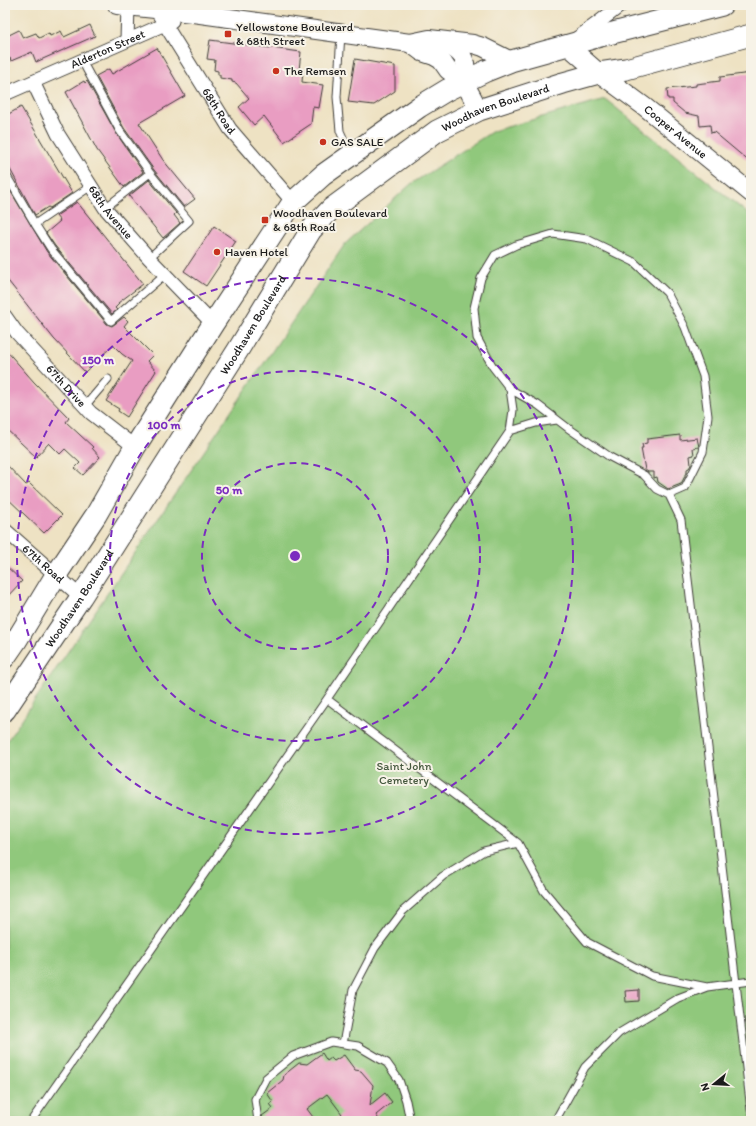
<svg xmlns="http://www.w3.org/2000/svg" width="756" height="1126" viewBox="0 0 756 1126" font-family="Itim,sans-serif">
<style>
.green{fill:#90c87c;stroke:#56724c}
.building{fill:#e99dc2}
.lines{fill:none;stroke-linecap:round;stroke-linejoin:round}
.lane-casing{stroke:#3c3a35;stroke-width:9}
.street-casing{stroke:#3c3a35;stroke-width:15}
.secondary-casing{stroke:#3c3a35;stroke-width:20}
.primary-casing{stroke:#3c3a35;stroke-width:23}
.lane{stroke:#fff;stroke-width:7}
.street{stroke:#fff;stroke-width:13}
.secondary{stroke:#fff;stroke-width:18}
.primary{stroke:#fff;stroke-width:21}
.ring{fill:none;stroke:#7b2cbf;stroke-width:2;stroke-dasharray:7 5}
.poi-dot{fill:#c8321e;stroke:#f7f3e8;stroke-width:1.5}
.labels{text-anchor:middle;dominant-baseline:central;stroke-width:4;stroke-linejoin:round;paint-order:stroke}
.poi-label{font-size:12px;fill:#1c1c1c;stroke:#f7f3e8;text-anchor:start}
.street-label{font-size:12px;fill:#1c1c1c;stroke:#f7f3e8}
.park-label{font-size:12px;fill:#45583e;stroke:#f7f3e8}
.centre{fill:#7b2cbf;stroke:#f7f3e8;stroke-width:2}
.ring-label{font-size:12px;text-anchor:middle;font-weight:bold;fill:#7b2cbf;stroke:#f7f3e8;stroke-width:4;stroke-linejoin:round;paint-order:stroke}
</style>
<rect width="100%" height="100%" fill="#f7f3e8"/>
<filter id="ink" filterUnits="userSpaceOnUse"><feTurbulence type="fractalNoise" baseFrequency=".025" numOctaves="2"/><feDisplacementMap in="SourceGraphic" scale="8" xChannelSelector="R" yChannelSelector="G"/><feConvolveMatrix kernelMatrix="1 2 1 2 8 2 1 2 1" color-interpolation-filters="sRGB"/></filter>
<filter id="wash" filterUnits="userSpaceOnUse"><feTurbulence type="fractalNoise" baseFrequency=".012" numOctaves="4" result="noise"/><feDisplacementMap in="SourceGraphic" scale="16" xChannelSelector="R" yChannelSelector="G"/><feGaussianBlur stdDeviation="0.9" result="paint"/><feColorMatrix in="noise" values="0 0 0 0 0 0 0 0 0 0 0 0 0 0 0 0 0 1.4 0 .05"/><feComposite in="paint" operator="in"/></filter>
<g filter="url(#wash)">
<rect width="100%" height="100%" fill="#eee2c3"/>
<path class="green" d="M639,5H656L634,11V9Z
M605,99L751,216V1121H5V744L345,244L411,184L493,131Z"/>
<g id="blocks">
<path class="building" d="M90,25L95,36L36,62L32,52L11,61L10,58L5,60V37L19,30L23,38L36,33L39,38L49,33L50,36L61,31L64,37Z
M210,40L301,52L299,70H303L302,82L323,85L319,108L313,107L311,124L284,142L264,116L254,125L239,107L249,98L236,83L232,82V80L220,78V75H218V71L214,70L215,60L207,59Z
M157,48L185,96L139,123L163,160L195,199L184,207L154,170L124,128L96,76L109,69L112,74Z
M355,59L395,66V91L374,105L348,102Z
M751,73V163L714,132L711,133L710,125L700,126L699,116L685,113L673,103V99H668L667,89L696,86V84L720,81V77Z
M84,81L85,83L87,81L116,133L143,172L124,187L97,150L66,92Z
M21,107L72,193L50,208L48,207L35,215L5,160V116Z
M149,180L176,213L174,215L180,223L163,238L129,196Z
M8,187L47,252L107,324L112,326L124,317L128,321L124,326L153,355L147,361L156,371L127,417L118,411L119,409L106,401L132,361L122,354L113,345L85,372L54,339L5,277V189Z
M77,202L143,284L118,303L119,304L115,308L117,310L112,314L55,246L46,233L60,221L56,216Z
M214,226L236,241L206,286L184,271Z
M5,349L34,382L69,418L66,422L93,447L92,448L100,457L83,475L75,468L80,463L65,449L60,454L49,443L36,457L5,428Z
M680,435V440L697,438L699,447L693,448L694,455L690,456L691,465L689,468L687,469V473L685,474V476L681,484L668,489L658,482L657,477L654,478V472H648L645,470L641,448H643L642,444L647,443V439Z
M5,463L26,485L29,483L62,515L44,533L5,496Z
M5,565L22,581L5,599Z
M639,990V1001L626,1002L625,991Z
M322,1053L327,1061L331,1058L334,1061L344,1055L355,1070L361,1071L373,1085L370,1105L385,1093L392,1102L376,1115L380,1121H333L342,1114L327,1094L307,1109L316,1121H263L262,1116L273,1108L270,1104L273,1102L267,1093L283,1080L284,1075L299,1063L307,1064Z"/>
</g>
</g>
<g filter="url(#ink)">
<use href="#blocks" fill-opacity="0" stroke="#3c3a35" stroke-width="1"/>
<g class="lines">
<g class="lane-casing">
<path id="lane" d="M341,34L337,97L340,131L350,153
M82,61L120,131L150,173L189,221L149,258
M5,173L35,224L51,249L111,321L164,275
M105,208L150,173
M35,224L91,186
M510,389L538,405L568,428L610,457L644,475L657,489L669,495L685,488L703,452L708,416L703,376L685,327L667,293L634,262L587,239L553,234L516,245L495,255L481,278L474,308L477,338L493,367L510,389L513,410L510,431L327,699L518,843L544,891L587,942L652,976L707,987L751,981
M85,406L108,379
M510,431L536,423L557,420
M669,495L681,520L751,1110
M343,1044L353,990L375,948L403,911L443,876L484,851L518,843
M31,1121L327,699
M258,1121L255,1099L266,1078L293,1056L331,1042L358,1046L387,1063L399,1080L406,1101L410,1121
M555,1121L585,1067L619,1033L678,998L707,987"/>
</g>
<g class="street-casing">
<g id="street">
<path id="s1" d="M156,10L230,129L293,202"/>
<path d="M576,39L603,19L621,5"/>
<path d="M127,40L128,6"/>
<path id="s2" d="M33,82L58,134L105,208L149,258L213,324"/>
<path id="s3" d="M5,94L172,21"/>
<path id="s4" d="M5,316L17,333L91,413L135,447"/>
<path id="s5" d="M5,530L81,597"/>
</g>
</g>
<g class="secondary-casing">
<g id="secondary">
<path d="M117,5L193,13L410,43L429,39L473,44L483,47L511,61"/>
<path d="M442,42C450,46 463,52 465,63C466,68 464,76 464,82"/>
<path d="M410,43L422,52L434,56L441,60L448,70L464,82L479,110"/>
<path id="s6" d="M567,45L599,73L645,107L751,193"/>
</g>
</g>
<g class="primary-casing">
<g id="primary">
<path d="M5,657L16,641L56,575L96,515L135,447L213,324L293,202L323,175L419,107L447,90L486,71L511,61L597,37L722,5"/>
<path id="s7" d="M5,710L81,597L238,350L311,230L331,209L437,131L479,110L563,83L599,73L626,69L751,35"/>
</g>
</g>
<use href="#lane" class="lane"/>
<use href="#street" class="street"/>
<use href="#secondary" class="secondary"/>
<use href="#primary" class="primary"/>
</g>
</g>
<g class="ring">
<circle cx="295" cy="556" r="93"/>
<circle cx="295" cy="556" r="185"/>
<circle cx="295" cy="556" r="278"/>
</g>
<g class="poi-dot">
<rect x="224" y="30" width="8" height="8" rx="2"/>
<circle cx="276" cy="71" r="4"/>
<circle cx="323" cy="142" r="4"/>
<rect x="261" y="216" width="8" height="8" rx="2"/>
<circle cx="217" cy="252" r="4"/>
</g>
<g class="labels">
<g class="poi-label">
<text x="236" y="27">Yellowstone Boulevard<tspan x="236" dy="14">&amp; 68th Street</tspan></text>
<text x="284" y="71">The Remsen</text>
<text x="331" y="142">GAS SALE</text>
<text x="273" y="213">Woodhaven Boulevard<tspan x="273" dy="14">&amp; 68th Road</tspan></text>
<text x="225" y="252">Haven Hotel</text>
</g>
<g class="street-label">
<text stroke="none"><textPath href="#s3" startOffset="112">Alderton Street</textPath></text>
<text stroke="none"><textPath href="#s7" startOffset="793">Woodhaven Boulevard</textPath></text>
<text stroke="none"><textPath href="#s1" startOffset="119">68th Road</textPath></text>
<text stroke="none"><textPath href="#s6" startOffset="139">Cooper Avenue</textPath></text>
<text stroke="none"><textPath href="#s2" startOffset="152">68th Avenue</textPath></text>
<text stroke="none"><textPath href="#s7" startOffset="458">Woodhaven Boulevard</textPath></text>
<text stroke="none"><textPath href="#s4" startOffset="93">67th Drive</textPath></text>
<text stroke="none"><textPath href="#s5" startOffset="51">67th Road</textPath></text>
<text stroke="none"><textPath href="#s7" startOffset="134">Woodhaven Boulevard</textPath></text>
</g>
<g class="park-label">
<text x="404" y="766">Saint John<tspan x="404" dy="14">Cemetery</tspan></text>
</g>
</g>
<circle cx="295" cy="556" r="6" class="centre"/>
<g class="ring-label">
<text x="98" y="364">150 m</text>
<text x="164" y="429">100 m</text>
<text x="229" y="494">50 m</text>
</g>
<rect width="756" height="1126" fill="none" stroke="#f7f3e8" stroke-width="20"/>
<g transform="translate(714 1084) rotate(252)" stroke="#f7f3e8" stroke-width="3" paint-order="stroke">
<path d="M0-3L7 15L0 10L-7 15Z" fill="#1c1c1c"/>
<text y="-6" font-size="11" font-weight="bold" text-anchor="middle" fill="#1c1c1c">N</text>
</g>
</svg>
